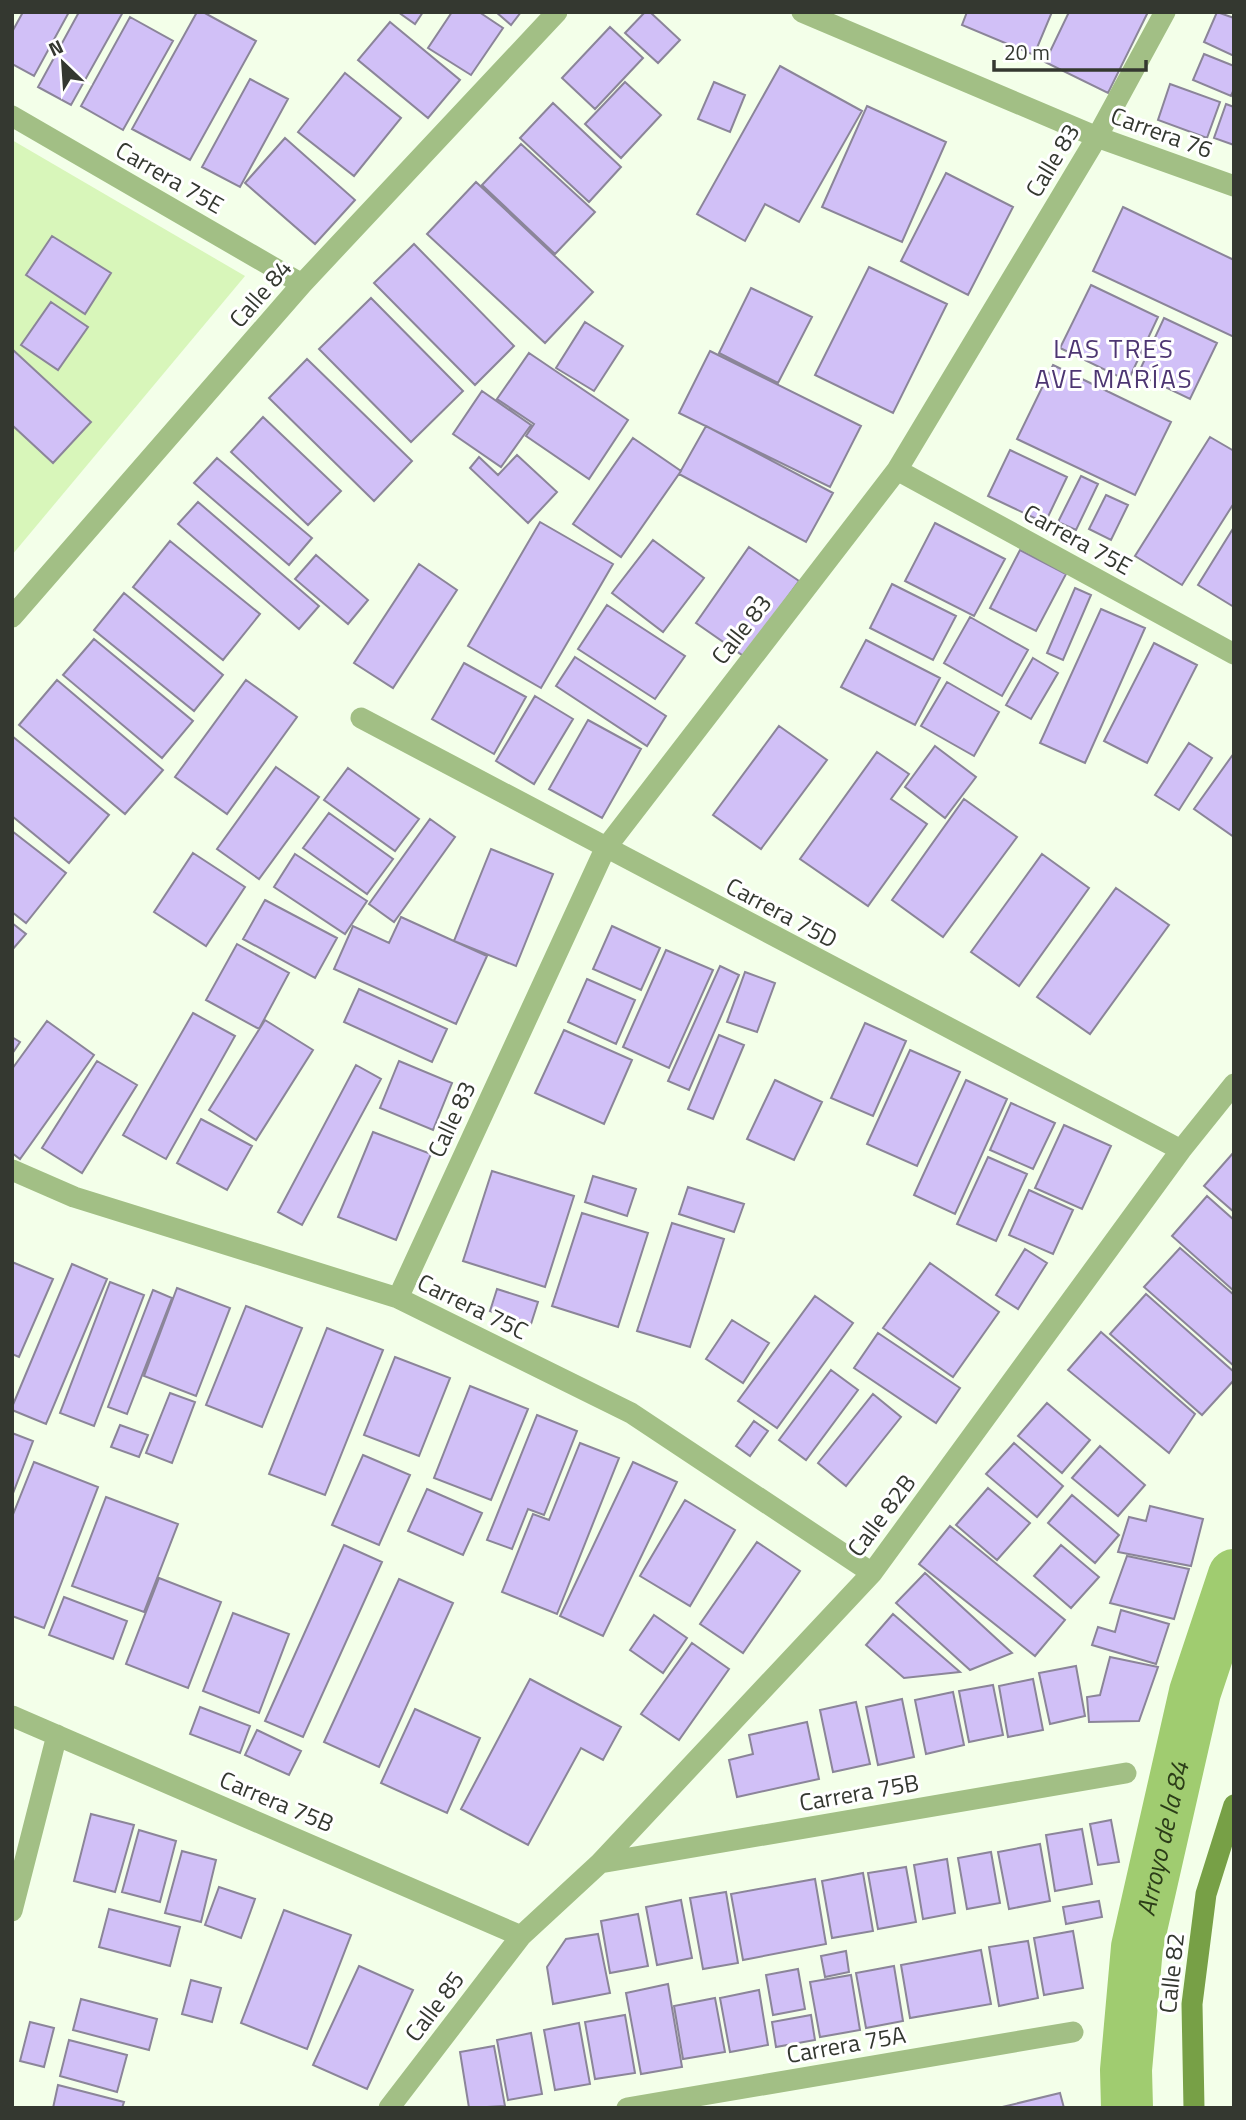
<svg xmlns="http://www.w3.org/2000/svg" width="1246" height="2120" viewBox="0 0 1246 2120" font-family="'Titillium Web',sans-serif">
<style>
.green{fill:#d8f6ba}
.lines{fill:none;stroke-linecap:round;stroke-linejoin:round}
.canal{stroke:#a0cc70;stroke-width:52}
.building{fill:#d1c0f7;stroke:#8b8599;stroke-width:2}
.street{stroke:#a2bf85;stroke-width:21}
.secondary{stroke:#77a046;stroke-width:21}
.labels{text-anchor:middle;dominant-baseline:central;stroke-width:6;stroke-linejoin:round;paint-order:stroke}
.street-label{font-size:24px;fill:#343830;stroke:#fff}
.neighbourhood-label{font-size:26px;letter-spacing:2px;fill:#4d3672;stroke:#fff}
.water-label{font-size:26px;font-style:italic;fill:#2c3d18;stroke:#fff}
</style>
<rect width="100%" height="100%" fill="#f3ffe9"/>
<path class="green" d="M12,140L245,276L12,555Z"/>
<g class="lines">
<path class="canal" id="s1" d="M1127,2108L1126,2070L1137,1947L1195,1692L1234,1575"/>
</g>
<path class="building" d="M23,12H69L34,76L12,64V32Z
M79,12H123L71,105L38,87Z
M197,12H203L256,41L190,160L132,129Z
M398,12H423L415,24Z
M452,12H479L503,28L471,75L428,48Z
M496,12H521L511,25Z
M645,12H650L680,40L658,63L625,33Z
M967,12H1052L1034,55L962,25Z
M1069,12H1148L1108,93L1045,62Z
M1217,12L1234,18V56L1204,42Z
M130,17L173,41L123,130L81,106Z
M390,22L460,80L428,118L358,60Z
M610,27L643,58L595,109L562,78Z
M1204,54L1234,66V89L1231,96L1193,80Z
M780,66L862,111L799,222L765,204L745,241L697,214Z
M345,73L401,118L354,176L298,132Z
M250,79L288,99L240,187L202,167Z
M625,82L661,115L621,158L585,124Z
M714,82L745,95L730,132L698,119Z
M1170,84L1220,102L1207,138L1158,120Z
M553,103L621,167L589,202L520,138Z
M1226,104L1234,107V145L1214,138Z
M867,106L946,142L902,242L822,207Z
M285,138L355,200L315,244L245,183Z
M521,144L595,212L555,254L482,185Z
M946,173L1013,207L968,295L901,261Z
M476,182L593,292L545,343L427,234Z
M1123,207L1234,260V337L1093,271Z
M52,236L111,273L85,314L26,275Z
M414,244L514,346L475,385L374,283Z
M869,267L947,304L893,413L815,375Z
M1091,285L1158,317L1128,381L1060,348Z
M751,288L812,317L778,383L719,353Z
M371,298L463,391L411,442L319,349Z
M51,302L88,327L58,370L21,345Z
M1164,318L1217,343L1190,399L1138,374Z
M585,322L623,346L594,391L556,368Z
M12,349L91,422L53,463L12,425Z
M710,351L861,426L830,487L679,413Z
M529,353L628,420L589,479L526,436L534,424L497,399Z
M307,359L412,461L374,501L269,398Z
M1053,365L1171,422L1135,495L1017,439Z
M482,391L531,425L501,467L453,434Z
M263,417L341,491L308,525L231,452Z
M706,426L833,493L806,542L679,474Z
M1210,437L1234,451V503L1182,585L1135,556Z
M633,438L681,471L621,557L573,524Z
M1010,450L1067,477L1045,523L988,496Z
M517,455L557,492L528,523L470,468L479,457L498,475Z
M217,458L312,538L289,565L194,483Z
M1081,476L1098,484L1076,530L1058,522Z
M1106,495L1128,505L1111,540L1089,529Z
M198,502L319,606L299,629L178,524Z
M540,522L613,564L541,688L468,646Z
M935,523L1005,559L974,616L905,581Z
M1234,527V607L1198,585Z
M653,540L704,578L663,632L612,593Z
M170,541L260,614L223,660L133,587Z
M749,547L799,581L745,657L696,623Z
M1020,550L1066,574L1036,631L990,608Z
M316,555L368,600L348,624L295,579Z
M419,564L457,590L393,688L354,663Z
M892,584L956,616L933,660L870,628Z
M1075,588L1091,595L1063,660L1047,653Z
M124,593L223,675L194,711L94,630Z
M607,605L685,656L655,699L578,649Z
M1101,609L1145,628L1085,763L1040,743Z
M970,617L1028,650L1002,696L944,663Z
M94,639L193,721L162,758L63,675Z
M866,640L940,678L915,725L841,687Z
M1154,643L1197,665L1147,763L1104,741Z
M575,657L666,716L647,746L556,686Z
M1033,658L1058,673L1031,719L1006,705Z
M464,663L526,697L494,754L432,719Z
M57,680L163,770L125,814L19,725Z
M246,680L297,717L227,814L175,777Z
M947,682L999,712L974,756L921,726Z
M535,696L573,719L534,784L496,761Z
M588,720L641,749L602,818L549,789Z
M779,726L827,760L761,849L713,815Z
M12,736L109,815L69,863L12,816Z
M1189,743L1212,758L1179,810L1155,795Z
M935,746L976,777L945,818L905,787Z
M877,752L909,774L891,799L927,824L868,906L800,859Z
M1234,753V837L1194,809Z
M276,767L319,797L259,879L217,849Z
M348,768L419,819L395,851L324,800Z
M964,799L1017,837L943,937L892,900Z
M329,813L393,859L367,894L303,848Z
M430,819L455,837L394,922L369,904Z
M12,831L66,873L26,923L12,912Z
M491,849L553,874L516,966L454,941Z
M193,853L245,887L206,946L154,912Z
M295,854L367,901L345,934L274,887Z
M1042,854L1089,888L1019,986L971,952Z
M1116,888L1169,925L1090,1034L1037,997Z
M265,900L337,938L315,978L243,939Z
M401,917L487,956L456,1024L334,969L353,926L389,943Z
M12,923L26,934L12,950Z
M612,926L660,948L641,990L593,969Z
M237,944L289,973L259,1029L206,1000Z
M666,950L713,970L669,1068L623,1047Z
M720,966L739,975L689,1090L668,1081Z
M745,972L775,983L757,1032L727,1022Z
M587,979L635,1000L616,1044L568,1022Z
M359,989L447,1029L432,1062L344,1022Z
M193,1013L235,1036L166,1159L123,1135Z
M265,1020L313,1050L256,1140L209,1110Z
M47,1021L94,1055L20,1159L12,1153V1069Z
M865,1023L906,1041L873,1116L831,1098Z
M564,1030L632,1060L604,1124L535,1093Z
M719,1035L744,1045L713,1119L688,1109Z
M12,1037L20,1042L12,1054Z
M910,1050L960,1072L917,1166L867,1144Z
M97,1061L137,1085L82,1173L42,1148Z
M399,1061L452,1083L433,1130L380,1108Z
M356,1065L381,1079L302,1225L278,1212Z
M775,1080L822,1102L794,1160L747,1139Z
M966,1080L1007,1099L955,1214L914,1195Z
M1011,1103L1055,1123L1033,1169L990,1150Z
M201,1119L252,1146L227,1190L177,1163Z
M1064,1125L1111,1146L1082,1209L1035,1188Z
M373,1132L431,1154L396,1240L338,1217Z
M1234,1152V1212L1204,1186Z
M988,1157L1027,1174L996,1241L957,1224Z
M492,1171L574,1196L545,1287L463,1261Z
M593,1176L636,1189L627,1216L585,1202Z
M688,1187L744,1204L734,1232L679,1214Z
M1029,1190L1073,1210L1053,1254L1009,1235Z
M1207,1196L1234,1220V1291L1172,1236Z
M582,1213L648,1233L618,1327L552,1306Z
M672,1223L724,1239L690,1347L637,1331Z
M1180,1248L1234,1295V1366L1144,1287Z
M1025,1249L1047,1263L1018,1309L996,1295Z
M12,1262L53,1279L19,1357L12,1354Z
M930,1263L999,1312L953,1377L883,1328Z
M72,1264L107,1279L46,1424L12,1410V1407Z
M110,1282L144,1295L94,1426L60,1413Z
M177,1288L230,1308L196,1396L144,1376Z
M497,1289L538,1302L531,1324L490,1311Z
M153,1290L172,1298L127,1414L108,1407Z
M1146,1294L1234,1372V1380L1202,1415L1110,1334Z
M815,1296L853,1323L777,1428L738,1401Z
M246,1306L302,1328L262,1427L206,1405Z
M732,1320L769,1343L743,1383L706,1359Z
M327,1328L383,1350L325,1495L269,1474Z
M1101,1332L1195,1414L1169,1453L1068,1370Z
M878,1333L960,1388L936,1423L854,1368Z
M395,1357L450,1378L419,1456L364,1435Z
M831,1370L858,1390L806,1460L779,1440Z
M470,1386L528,1409L491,1500L434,1478Z
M170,1393L195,1402L172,1463L146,1453Z
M873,1394L901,1417L846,1486L818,1463Z
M1047,1403L1090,1440L1062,1473L1018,1436Z
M537,1415L577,1431L544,1515L528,1509L512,1549L487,1540Z
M754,1421L768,1431L750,1456L736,1446Z
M120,1425L148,1435L139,1457L111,1447Z
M12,1433L33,1441L12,1496Z
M580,1443L619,1458L557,1614L502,1592L533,1514L549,1520Z
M1014,1443L1063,1486L1037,1517L986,1474Z
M1100,1446L1145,1485L1118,1516L1072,1478Z
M363,1455L410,1475L379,1545L332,1525Z
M34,1462L98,1487L44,1628L12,1616V1517Z
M633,1462L677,1482L603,1636L560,1616Z
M988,1488L1030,1523L997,1560L956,1525Z
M427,1489L482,1513L463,1555L408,1531Z
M1072,1495L1119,1535L1095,1563L1048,1523Z
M106,1497L178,1524L144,1612L72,1586Z
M685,1500L735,1530L690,1606L640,1576Z
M1150,1506L1203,1519L1191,1566L1118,1552L1129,1517L1146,1521Z
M950,1526L1065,1620L1035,1656L919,1564Z
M757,1542L800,1571L743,1653L700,1624Z
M344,1545L382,1562L303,1737L265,1721Z
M1061,1545L1099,1577L1071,1608L1034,1576Z
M1127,1556L1189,1569L1174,1619L1110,1603Z
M925,1573L1012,1653L970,1670L896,1603Z
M159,1578L221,1602L188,1688L126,1664Z
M399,1579L453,1603L379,1767L324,1742Z
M64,1597L127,1621L113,1659L49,1635Z
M1121,1610L1169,1624L1156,1664L1092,1645L1098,1627L1115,1632Z
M233,1613L289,1634L259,1713L203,1691Z
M893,1614L960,1672L904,1678L866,1645Z
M654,1615L687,1638L663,1673L630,1650Z
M692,1643L729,1669L679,1740L641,1714Z
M1110,1657L1158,1667L1139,1721L1089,1722L1087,1697L1100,1695Z
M1076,1666L1085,1716L1050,1724L1039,1673Z
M530,1679L621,1727L603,1760L581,1748L528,1845L461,1809Z
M1033,1679L1043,1730L1008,1737L999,1686Z
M993,1685L1003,1735L969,1742L959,1691Z
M953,1692L964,1745L926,1754L915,1700Z
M902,1699L914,1757L878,1765L866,1707Z
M856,1702L870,1764L833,1772L820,1710Z
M200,1707L250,1726L240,1753L190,1734Z
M415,1709L480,1738L447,1813L381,1783Z
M807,1722L819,1779L737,1797L729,1760L753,1754L749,1735Z
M257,1730L301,1751L289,1775L245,1755Z
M91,1814L134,1825L115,1892L74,1881Z
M1111,1820L1119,1862L1098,1865L1090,1824Z
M1082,1829L1092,1884L1055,1891L1046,1835Z
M139,1830L176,1841L160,1902L122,1892Z
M1040,1844L1050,1901L1009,1909L998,1852Z
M182,1851L216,1860L201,1922L165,1913Z
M991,1852L1000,1903L967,1909L958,1858Z
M947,1859L955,1913L923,1919L914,1865Z
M906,1867L916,1922L878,1929L868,1873Z
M863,1873L873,1931L832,1938L822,1881Z
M815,1879L826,1944L743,1960L731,1894Z
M219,1887L255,1899L241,1938L205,1925Z
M726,1892L738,1963L703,1969L690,1898Z
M681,1900L692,1958L657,1965L646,1907Z
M1099,1901L1102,1917L1066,1924L1063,1907Z
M109,1909L180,1927L170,1966L99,1947Z
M284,1910L351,1935L307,2049L241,2023Z
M638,1914L648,1966L610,1973L601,1921Z
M1073,1931L1083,1988L1044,1995L1034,1938Z
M598,1934L610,1993L553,2004L547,1967L566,1939Z
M1028,1941L1038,1998L999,2006L989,1947Z
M981,1950L991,2004L910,2018L901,1965Z
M846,1951L849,1972L825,1977L821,1956Z
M359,1966L413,1990L367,2089L313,2065Z
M894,1966L903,2021L866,2028L856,1973Z
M798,1969L805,2009L773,2015L766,1975Z
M851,1975L860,2030L820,2037L810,1982Z
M191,1980L221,1988L212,2022L182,2014Z
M668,1984L682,2067L641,2074L626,1993Z
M759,1990L768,2045L730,2052L720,1998Z
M715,1998L725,2052L683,2059L674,2006Z
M81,1999L157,2019L149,2050L73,2030Z
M625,2015L635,2073L595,2079L585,2022Z
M811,2015L815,2040L776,2047L772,2022Z
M30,2022L54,2028L44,2067L20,2061Z
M579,2023L590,2084L555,2090L544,2030Z
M531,2033L542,2094L508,2100L497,2040Z
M69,2040L127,2055L117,2092L60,2076Z
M494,2046L505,2106L469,2108L460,2052Z
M58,2085L124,2102L122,2108H53Z
M1060,2093L1064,2108H998Z"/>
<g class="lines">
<path class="street" d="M802,12L1097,137L1234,186
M12,116L302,284
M897,470L1234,654
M12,617L302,284L557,12
M361,718L1181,1150
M12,1170L74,1197L398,1298L631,1413L872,1573
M398,1298L605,849L897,470L1097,137L1165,12
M12,1716L521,1936
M600,1863L1126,1773
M12,1911L57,1735
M389,2108L521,1936L600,1863L872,1573L1181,1150L1234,1084
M627,2108L1073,2032"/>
<path class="secondary" d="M1194,2108L1192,2004L1206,1894L1234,1805"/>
</g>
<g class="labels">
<g class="street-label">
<text transform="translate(1162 132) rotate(20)">Carrera 76</text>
<text transform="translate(1052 160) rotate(-59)">Calle 83</text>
<text transform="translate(170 177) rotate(30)">Carrera 75E</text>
<text transform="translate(260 293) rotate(-49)">Calle 84</text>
<text transform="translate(1078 539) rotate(29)">Carrera 75E</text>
<text transform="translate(741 629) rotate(-52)">Calle 83</text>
<text transform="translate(782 912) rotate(28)">Carrera 75D</text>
<text transform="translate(451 1119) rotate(-65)">Calle 83</text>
<text transform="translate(473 1306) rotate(26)">Carrera 75C</text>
<text transform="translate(881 1515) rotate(-53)">Calle 82B</text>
<text transform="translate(859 1792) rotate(-10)">Carrera 75B</text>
<text transform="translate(277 1801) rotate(23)">Carrera 75B</text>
<text transform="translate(1171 1973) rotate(-84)">Calle 82</text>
<text transform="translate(434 2006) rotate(-53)">Calle 85</text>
<text transform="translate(846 2044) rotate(-10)">Carrera 75A</text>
</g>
<g class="neighbourhood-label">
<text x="1114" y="348">LAS TRES<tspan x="1114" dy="30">AVE MARÍAS</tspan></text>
</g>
<g class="water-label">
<text stroke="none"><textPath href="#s1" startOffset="273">Arroyo de la 84</textPath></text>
</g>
</g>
<rect width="1246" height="2120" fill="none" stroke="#343830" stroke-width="28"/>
<g transform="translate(63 63) rotate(335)" stroke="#ffffff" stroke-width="5" paint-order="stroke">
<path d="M0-5L12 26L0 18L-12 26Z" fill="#343830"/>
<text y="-10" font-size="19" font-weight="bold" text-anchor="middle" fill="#343830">N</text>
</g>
<path d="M994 60v10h152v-10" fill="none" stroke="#343830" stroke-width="3.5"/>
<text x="1004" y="60" font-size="21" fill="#343830" stroke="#ffffff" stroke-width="5" paint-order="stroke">20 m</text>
</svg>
